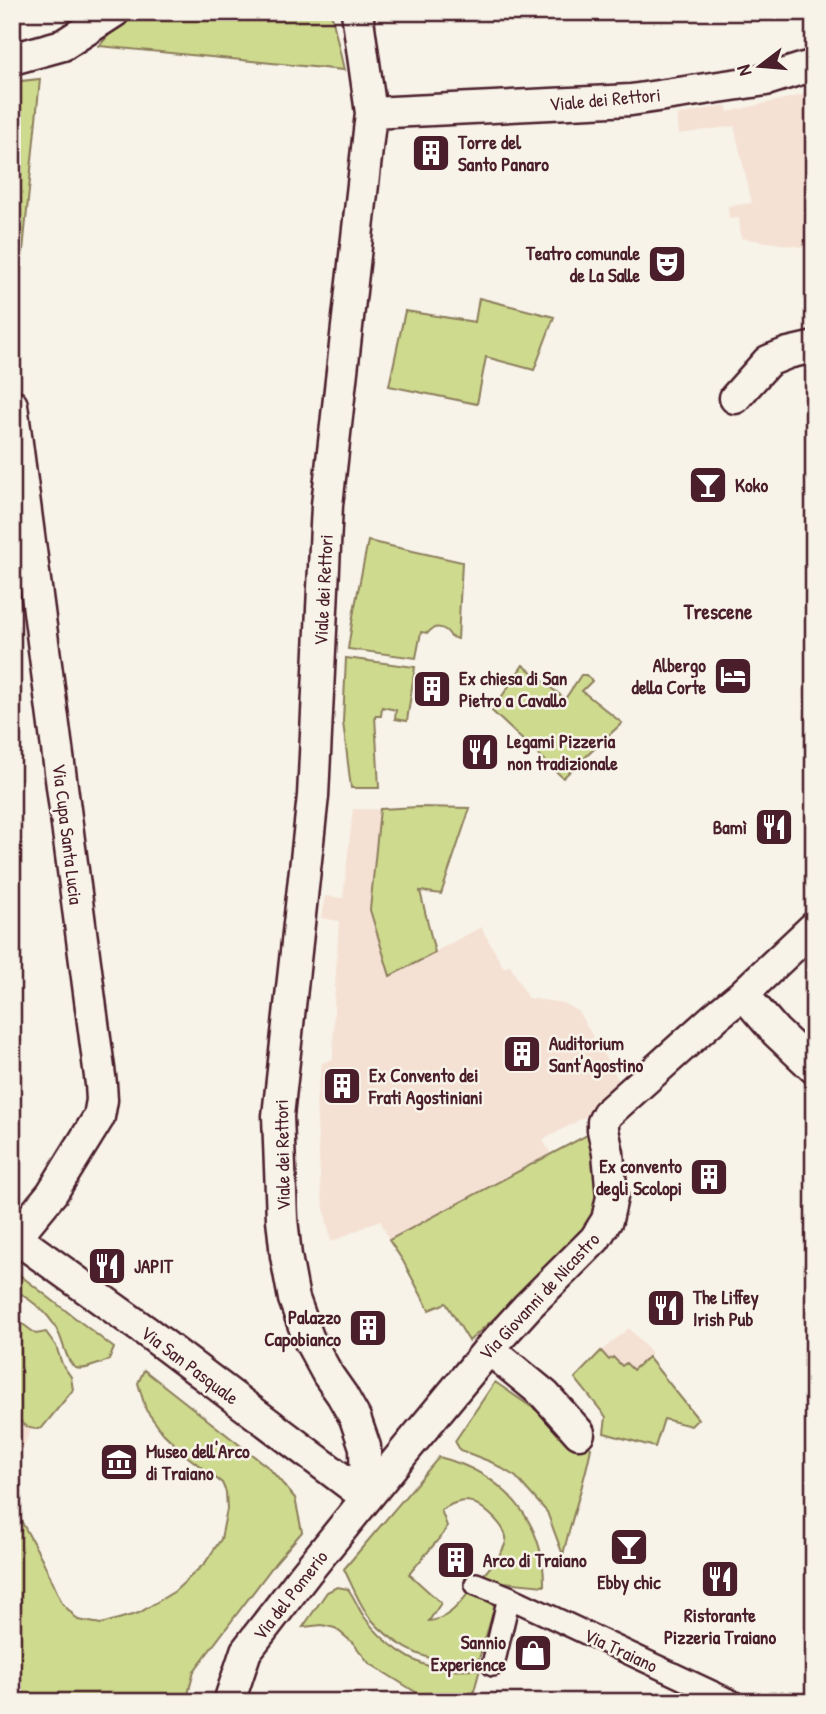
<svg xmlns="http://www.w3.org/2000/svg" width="826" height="1714" viewBox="0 0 826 1714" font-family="'Patrick Hand',sans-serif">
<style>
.built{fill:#f5e1d4}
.green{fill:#cedb8e;stroke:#8c7d5c;stroke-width:2}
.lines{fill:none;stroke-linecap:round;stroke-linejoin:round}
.pedestrian-casing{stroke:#4a1f2b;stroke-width:26}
.minor-casing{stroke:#4a1f2b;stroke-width:35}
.pedestrian{stroke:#f7f3e8;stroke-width:21}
.minor{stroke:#f7f3e8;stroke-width:30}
.labels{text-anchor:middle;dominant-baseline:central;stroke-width:5;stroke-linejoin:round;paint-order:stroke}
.street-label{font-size:19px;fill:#4a1f2b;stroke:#f7f3e8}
.poi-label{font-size:19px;font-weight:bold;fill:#4a1f2b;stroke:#f7f3e8;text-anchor:start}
.neighbourhood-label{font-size:21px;font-weight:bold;fill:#4a1f2b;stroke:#f7f3e8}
</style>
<rect width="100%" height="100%" fill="#f7f3e8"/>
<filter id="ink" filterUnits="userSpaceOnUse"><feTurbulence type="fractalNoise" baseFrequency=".0143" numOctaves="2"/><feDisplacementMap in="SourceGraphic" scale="14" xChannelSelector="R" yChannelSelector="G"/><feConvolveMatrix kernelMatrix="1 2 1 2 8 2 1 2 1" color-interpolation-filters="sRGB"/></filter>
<g filter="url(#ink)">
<path class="built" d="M814,92V249L741,238L739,218L729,219L728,206L752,203L734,126L679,134L677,115L726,105L728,112Z
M353,809H380L370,910L391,975L481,927L504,968L510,965L528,998L564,1003L578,1011L624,1089L590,1109L592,1113L543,1140L551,1154L591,1133L469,1341L446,1303L429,1310L403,1261L389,1240L380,1220L331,1242L321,1194L316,1102L322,1063L333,1059L334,1004L339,921L321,918L325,896L343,898Z
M629,1328L652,1354L633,1370L610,1360L601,1351Z
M12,1415L31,1430L12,1472Z"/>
<path class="green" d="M129,12H331L344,70L99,46Z
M40,79L12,362V82Z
M479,298L554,317L534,370L486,357L477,404L389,386L405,311L475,322Z
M368,541L462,562L458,639L451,637C446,627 435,624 428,633L421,632L416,658L348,649L353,616Z
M346,658L415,667L407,721L395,719L396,710L382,707L381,716H375L379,788H351L343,722Z
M523,665L565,699L581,675H586L592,681L582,691L622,723L563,778L492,711Z
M419,807L470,808L441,894L420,891L435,953L390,976L370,910L380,809Z
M591,1133L604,1184L593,1218L539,1278L469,1341L446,1303L429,1310L403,1261L389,1240Z
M12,1269L114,1348L109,1360C100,1363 85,1371 76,1368C68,1366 63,1342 59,1334C49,1312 35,1304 16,1290L12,1295Z
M12,1316L36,1334L46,1332L56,1346L62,1364L71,1377L73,1390L42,1428C29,1432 23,1423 12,1415Z
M601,1351L609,1360L613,1357L622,1366L626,1363L633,1370L648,1357L698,1419L691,1426L664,1419L655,1447L604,1433L606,1417L575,1378Z
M144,1370L269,1468L295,1498L302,1532L276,1562L194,1671L186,1702H29L12,1697V1679L18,1661L12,1654L13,1471L19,1517L42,1559L62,1603L78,1620L101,1624L139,1613L175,1591L205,1563L221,1539L227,1509L226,1492L222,1483L188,1457L163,1433L146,1410L138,1383Z
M495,1382L549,1419L577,1442L591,1448C584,1485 571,1519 563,1555L547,1512L516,1477L491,1462L460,1450L455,1441Z
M439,1457C502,1473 545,1519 544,1586L482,1580L481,1578C488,1569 508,1549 506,1537C504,1524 479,1502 467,1501C456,1501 450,1505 441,1510L447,1526L443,1534L409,1574L441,1603L429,1621C448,1620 460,1603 471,1590L495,1606L479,1659C470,1660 460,1661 451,1661C420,1661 390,1641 370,1618C359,1604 352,1585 344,1569Z
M337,1587L348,1589C355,1598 358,1609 365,1618C382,1641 412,1665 441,1669C454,1670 467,1669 480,1669L471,1702H419L422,1696L369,1663L353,1643L335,1628L322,1625L303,1627L327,1592Z"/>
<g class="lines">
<g class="pedestrian-casing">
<path id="pedestrian" d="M476,1584L509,1597L733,1702
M493,1665L509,1597"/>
</g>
<g class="minor-casing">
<path id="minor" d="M357,12L371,113L327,505L313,796L278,1116L282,1219L286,1256L294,1299L309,1340L328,1375L342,1395L355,1418L365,1447L366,1497
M12,59L63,45L114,12
M371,113L631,100L766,80L814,65
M735,398L768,361L788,353L814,347
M12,405L101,1084L102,1100L99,1117L52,1193L15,1238
M814,927L743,994L776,1032L814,1068
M12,1235L147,1332L366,1497
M489,1349L545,1395L579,1433
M231,1702V1696L246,1651L306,1573L408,1447L489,1349L528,1306L595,1239L607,1220L612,1197L608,1153L603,1130V1122L607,1114L715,1017L743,994"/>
</g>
<use href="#pedestrian" class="pedestrian"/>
<use href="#minor" class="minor"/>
</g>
</g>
<defs>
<g id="building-square" transform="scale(2.0125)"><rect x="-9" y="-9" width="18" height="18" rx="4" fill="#4a1f2b" stroke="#f7f3e8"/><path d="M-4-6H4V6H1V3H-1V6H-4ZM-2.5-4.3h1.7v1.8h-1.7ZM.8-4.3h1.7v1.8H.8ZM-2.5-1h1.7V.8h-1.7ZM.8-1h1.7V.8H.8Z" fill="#fff"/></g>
<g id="theatre-square" transform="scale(2.0125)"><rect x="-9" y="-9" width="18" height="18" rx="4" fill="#4a1f2b" stroke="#f7f3e8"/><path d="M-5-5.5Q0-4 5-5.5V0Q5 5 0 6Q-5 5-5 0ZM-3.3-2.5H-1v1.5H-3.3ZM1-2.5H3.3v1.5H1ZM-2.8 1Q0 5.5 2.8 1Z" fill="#fff"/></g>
<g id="bar-square" transform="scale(2.0125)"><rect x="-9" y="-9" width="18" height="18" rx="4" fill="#4a1f2b" stroke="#f7f3e8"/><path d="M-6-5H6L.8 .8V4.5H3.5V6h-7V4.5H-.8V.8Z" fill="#fff"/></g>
<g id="hotel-square" transform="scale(2.0125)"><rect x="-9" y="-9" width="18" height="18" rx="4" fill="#4a1f2b" stroke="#f7f3e8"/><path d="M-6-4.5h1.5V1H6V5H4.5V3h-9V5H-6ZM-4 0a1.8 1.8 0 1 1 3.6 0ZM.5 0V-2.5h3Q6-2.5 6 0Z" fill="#fff"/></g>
<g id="restaurant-square" transform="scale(2.0125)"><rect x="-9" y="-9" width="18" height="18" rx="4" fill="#4a1f2b" stroke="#f7f3e8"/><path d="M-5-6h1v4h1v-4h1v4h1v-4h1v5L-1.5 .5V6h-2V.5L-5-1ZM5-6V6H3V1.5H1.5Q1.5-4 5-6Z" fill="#fff"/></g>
<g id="museum-square" transform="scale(2.0125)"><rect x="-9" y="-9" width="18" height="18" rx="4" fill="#4a1f2b" stroke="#f7f3e8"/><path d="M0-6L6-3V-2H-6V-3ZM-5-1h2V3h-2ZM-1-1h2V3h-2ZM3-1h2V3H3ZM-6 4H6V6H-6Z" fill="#fff"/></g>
<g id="shop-square" transform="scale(2.0125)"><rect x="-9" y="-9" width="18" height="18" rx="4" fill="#4a1f2b" stroke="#f7f3e8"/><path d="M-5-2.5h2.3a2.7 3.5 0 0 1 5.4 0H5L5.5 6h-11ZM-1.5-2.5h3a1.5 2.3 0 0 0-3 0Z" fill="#fff"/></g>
</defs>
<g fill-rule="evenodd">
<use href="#building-square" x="431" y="153"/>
<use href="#theatre-square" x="667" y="264"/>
<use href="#bar-square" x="708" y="485"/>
<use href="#hotel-square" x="733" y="676"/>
<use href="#building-square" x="432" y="689"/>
<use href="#restaurant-square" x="480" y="752"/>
<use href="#restaurant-square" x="774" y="827"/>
<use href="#building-square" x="522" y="1054"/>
<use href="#building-square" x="342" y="1086"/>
<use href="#building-square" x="709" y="1177"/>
<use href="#restaurant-square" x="107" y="1266"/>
<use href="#restaurant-square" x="666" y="1308"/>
<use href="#building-square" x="368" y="1328"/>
<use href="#museum-square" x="119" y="1462"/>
<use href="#bar-square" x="629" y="1547"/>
<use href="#building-square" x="456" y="1560"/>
<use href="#restaurant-square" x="720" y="1579"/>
<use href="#shop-square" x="533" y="1653"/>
</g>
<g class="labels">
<g class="street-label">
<text transform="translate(605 99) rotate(-5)">Viale dei Rettori</text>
<text transform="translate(323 590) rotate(-87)">Viale dei Rettori</text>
<text transform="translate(68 834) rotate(83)">Via Cupa Santa Lucia</text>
<text transform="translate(282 1155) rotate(-91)">Viale dei Rettori</text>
<text transform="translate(539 1296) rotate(-47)">Via Giovanni de Nicastro</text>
<text transform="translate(190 1365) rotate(37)">Via San Pasquale</text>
<text transform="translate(290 1595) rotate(-52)">Via del Pomerio</text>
<text transform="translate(621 1650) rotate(25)">Via Traiano</text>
</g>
<g class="poi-label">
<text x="458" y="142">Torre del<tspan x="458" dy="22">Santo Panaro</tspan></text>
<text x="640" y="253" text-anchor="end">Teatro comunale<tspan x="640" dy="22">de La Salle</tspan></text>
<text x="735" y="485">Koko</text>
<text x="706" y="665" text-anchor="end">Albergo<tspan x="706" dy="22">della Corte</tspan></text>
<text x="459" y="678">Ex chiesa di San<tspan x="459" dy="22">Pietro a Cavallo</tspan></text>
<text x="507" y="741">Legami Pizzeria<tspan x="507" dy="22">non tradizionale</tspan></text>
<text x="747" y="827" text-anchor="end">Bamì</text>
<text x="549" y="1043">Auditorium<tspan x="549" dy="22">Sant'Agostino</tspan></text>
<text x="369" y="1075">Ex Convento dei<tspan x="369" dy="22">Frati Agostiniani</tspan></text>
<text x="682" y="1166" text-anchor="end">Ex convento<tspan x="682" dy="22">degli Scolopi</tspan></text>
<text x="134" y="1266">JAPIT</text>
<text x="693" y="1297">The Liffey<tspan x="693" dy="22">Irish Pub</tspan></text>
<text x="341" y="1317" text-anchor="end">Palazzo<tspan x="341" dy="22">Capobianco</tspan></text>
<text x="146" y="1451">Museo dell'Arco<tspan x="146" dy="22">di Traiano</tspan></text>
<text x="483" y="1560">Arco di Traiano</text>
<text x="629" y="1582" text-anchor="middle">Ebby chic</text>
<text x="720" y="1615" text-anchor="middle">Ristorante<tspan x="720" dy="22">Pizzeria Traiano</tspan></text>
<text x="506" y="1642" text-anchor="end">Sannio<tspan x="506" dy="22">Experience</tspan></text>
</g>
<g class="neighbourhood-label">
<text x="718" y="611">Trescene</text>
</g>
</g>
<rect width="826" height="1714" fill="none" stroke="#f7f3e8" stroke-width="42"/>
<rect x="21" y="21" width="784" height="1672" fill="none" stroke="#4a1f2b" stroke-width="2.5" filter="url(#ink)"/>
<g transform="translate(760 66) rotate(254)" stroke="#f7f3e8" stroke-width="5" paint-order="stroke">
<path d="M0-5L12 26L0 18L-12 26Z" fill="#4a1f2b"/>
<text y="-10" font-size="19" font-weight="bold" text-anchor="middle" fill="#4a1f2b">N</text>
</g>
</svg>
